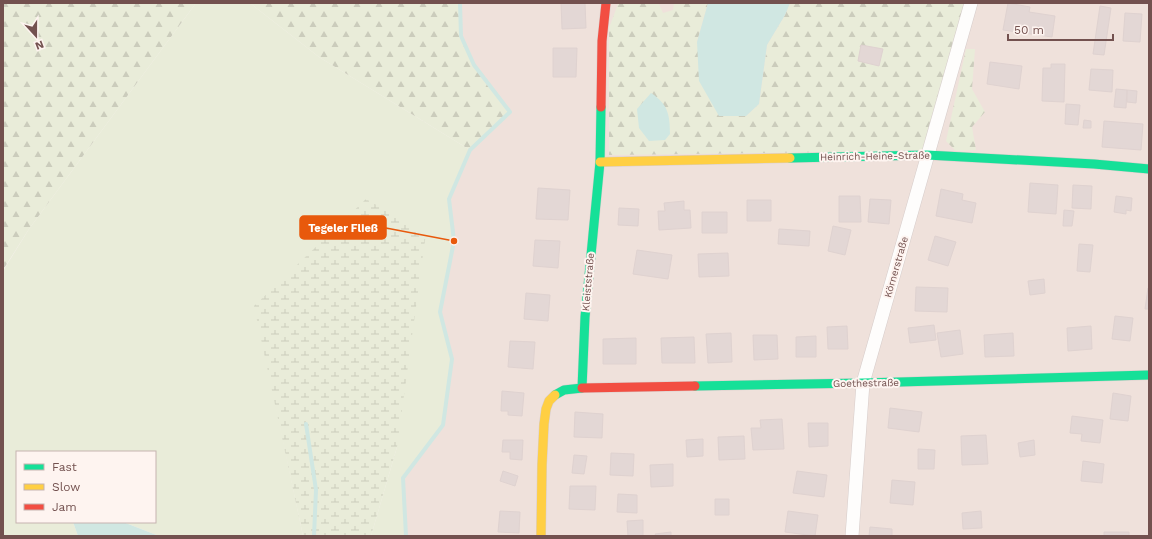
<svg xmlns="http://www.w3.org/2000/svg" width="1152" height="539" viewBox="0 0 1152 539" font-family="'Work Sans',sans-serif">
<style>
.residential{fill:#efe1db}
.green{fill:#e9ecd9}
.forest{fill:url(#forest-firs)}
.wetland{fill:url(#wetland-marsh)}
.water{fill:#d0e7e2}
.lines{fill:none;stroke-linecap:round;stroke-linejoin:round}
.stream{stroke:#d0e7e2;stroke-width:4}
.building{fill:#e3d7d5;stroke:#dfd2d0}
.street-casing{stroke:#d6ccca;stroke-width:14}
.fast-casing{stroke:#d8cdcb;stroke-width:10}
.slow-casing{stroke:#d8cdcb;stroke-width:10}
.jam-casing{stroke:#d8cdcb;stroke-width:10}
.street{stroke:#fefdfc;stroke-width:13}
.fast{stroke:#16e098;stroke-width:9}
.slow{stroke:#ffcf43;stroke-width:9}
.jam{stroke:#f24e42;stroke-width:9}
.labels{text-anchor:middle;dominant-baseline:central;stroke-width:4;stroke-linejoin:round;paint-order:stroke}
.street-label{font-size:10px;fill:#73514f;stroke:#fef4f0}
.leader{fill:none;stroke:#e8590c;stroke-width:1.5}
.callout-dot{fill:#e8590c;stroke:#fef4f0;stroke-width:1.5}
.callout{fill:#e8590c;stroke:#e8590c;stroke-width:1.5}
.callout-label{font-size:11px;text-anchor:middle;font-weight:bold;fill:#fff}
</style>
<defs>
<pattern id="forest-firs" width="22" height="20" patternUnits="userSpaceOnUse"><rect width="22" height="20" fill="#e9ecd9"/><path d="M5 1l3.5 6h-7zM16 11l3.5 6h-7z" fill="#cbccbc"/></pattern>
<pattern id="wetland-marsh" width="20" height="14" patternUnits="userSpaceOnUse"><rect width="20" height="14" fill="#e9ecd9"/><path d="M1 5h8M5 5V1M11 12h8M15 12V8" fill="none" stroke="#cbccbc"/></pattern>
</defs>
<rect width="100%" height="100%" fill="#f7f0ed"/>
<path class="residential" d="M460,3H1149V536H406L403,478L443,425L452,359L440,312L454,241L449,199L470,150L510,112L474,65L461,36Z"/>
<path class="green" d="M196,3H250L319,57L470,150L449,199L454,241L440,312L452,359L443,425L403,478L406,536H371L397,447L255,306L303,536H159L123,522H155V452H17V522H73L78,536H3V271L29,229Z"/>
<path class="forest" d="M3,3H196L29,229L3,270Z
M250,3H460L461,36L474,65L510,112L470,150L319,57Z
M622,3L659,4L663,13L673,10L674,3H708L697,42L719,116H746L759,104L767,45L785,15L790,3H966L924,151L609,155V28L618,4Z
M966,49H975L972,89L985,112L972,127L976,150L956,151L946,141Z"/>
<path class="wetland" d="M366,199L426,233L397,447L371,536H303L254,306Z"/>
<path class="water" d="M708,3H790L785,15L767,45L759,104L746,116H719L699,81L697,42Z
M651,93C668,104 670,115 670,134L665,140L649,141L639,128L637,109Z
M73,522H123L159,536H78Z"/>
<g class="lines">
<path class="stream" d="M306,424L316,490L314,536
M406,536L403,478L443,425L452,359L440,312L454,241L449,199L470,150L510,112L474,65L461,36L460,3"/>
</g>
<path class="building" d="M561,3H585L586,28L562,29Z
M1008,3L1030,7L1029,12L1055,16L1052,37L1003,30Z
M1100,6L1111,8L1104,55L1093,54Z
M1125,13L1142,14L1140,42L1123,41Z
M861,45L883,49L879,66L858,61Z
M553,48H577L576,77H553Z
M990,62L1022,66L1019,89L987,84Z
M1051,64H1065L1064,102L1042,101L1043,68H1051Z
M1091,69L1113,70L1112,92L1089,90Z
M1116,89L1127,90L1126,108L1114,107Z
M1127,90L1137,91L1136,103L1127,102Z
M1066,104L1080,105L1078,125L1065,124Z
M1084,120L1091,121V128H1083Z
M1104,121L1143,124L1141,150L1102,147Z
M1030,183L1058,185L1056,214L1028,212Z
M1073,185L1092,186L1091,209L1072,208Z
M538,188L570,190L568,220L536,219Z
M941,189L963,194L962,200L976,203L972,223L936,216Z
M839,196H860L861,222H839Z
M1116,196L1132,198L1131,211L1126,210V214L1114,212Z
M870,199L891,200L889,224L868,222Z
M747,200H771V221H747Z
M684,201V210H690L691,228L659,230L658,211H665L664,203Z
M619,208L639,209L638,226L618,225Z
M1064,210L1074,211L1072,226H1063Z
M702,212H727V233H702Z
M833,226L851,230L845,255L828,251Z
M779,229L810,231L809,246L778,244Z
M935,236L956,242L948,266L928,260Z
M535,240L560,241L558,268L533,266Z
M1079,244L1093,245L1090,272L1077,271Z
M637,250L672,255L668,279L633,274Z
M728,253L729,276L699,277L698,254Z
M1044,279L1045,293L1030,295L1028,281Z
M916,287L948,288L947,312L915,311Z
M1148,288H1149V309H1145Z
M526,293L550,295L548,321L524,319Z
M1115,316L1133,318L1130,341L1112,339Z
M934,325L936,340L910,343L908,328Z
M847,326L848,349H828L827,327Z
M1091,326L1092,349L1068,351L1067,328Z
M960,330L963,354L941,357L937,333Z
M731,333L732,362L708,363L706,334Z
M1013,333L1014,356L985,357L984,335Z
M753,335H777L778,359L754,360Z
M816,336V357H796V337Z
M694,337L695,363H662L661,338Z
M636,338V364H603V339Z
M510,341L535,342L533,369L508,367Z
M502,391L524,393L522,416L508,415V411H501Z
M1113,393L1131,396L1128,421L1110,419Z
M890,408L922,412L919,432L888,428Z
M575,412L603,414L602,438L574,437Z
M1072,416L1103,420L1100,443L1081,441L1082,434L1070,433Z
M782,419L784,449L753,450L751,428H761L760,420Z
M808,423H828V446L809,447Z
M986,435L988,464L962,465L961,436Z
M744,436L745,459L719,460L718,437Z
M703,439V456L687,457L686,440Z
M503,440H523L522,460L510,459V452H502Z
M1034,440L1035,455L1020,457L1018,443Z
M918,449L935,450L934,469H918Z
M611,453L634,454L633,476L610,475Z
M574,455L587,456L584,474L572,473Z
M1083,461L1104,464L1102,483L1081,481Z
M673,464V486L651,487L650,465Z
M503,471L518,476L515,486L500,481Z
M797,471L827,475L824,497L793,493Z
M892,480L915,482L913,505L890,503Z
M570,486H596L595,510L569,509Z
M618,494L637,495V513L617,512Z
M715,499H729V515H715Z
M500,511L520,512L519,533L498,532Z
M788,511L818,515L815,536L785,532Z
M981,511L982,528L963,529L962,513Z
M643,520V536H628L627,521Z
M870,527L892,529V536H869Z
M671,532V536H656L655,534Z
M1104,532H1129V536H1104Z"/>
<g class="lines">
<g class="street-casing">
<path id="street" d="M852,536L863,383L971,3"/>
</g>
<g class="fast-casing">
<path id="fast" d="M790,158L927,155L1094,164L1149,169
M695,386L863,383L1149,375
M555,395L564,390L582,388L585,317L600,162L601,107"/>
</g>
<g class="slow-casing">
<path id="slow" d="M600,162L790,158
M541,536L542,465L544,424L546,409L549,401L555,395"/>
</g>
<g class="jam-casing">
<path id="jam" d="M601,107L602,41L606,3
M582,388L695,386"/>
</g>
<use href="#street" class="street"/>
<use href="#fast" class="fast"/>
<use href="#slow" class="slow"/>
<use href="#jam" class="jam"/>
</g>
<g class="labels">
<g class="street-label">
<text transform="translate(875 156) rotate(-1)">Heinrich-Heine-Straße</text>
<text transform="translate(896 267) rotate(-74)">Körnerstraße</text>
<text transform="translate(588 282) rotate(-85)">Kleiststraße</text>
<text transform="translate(866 383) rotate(-1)">Goethestraße</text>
</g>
</g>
<path class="leader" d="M454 241L386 228"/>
<circle class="callout-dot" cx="454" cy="241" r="4"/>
<rect class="callout" x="300" y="216" width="86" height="23" rx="4"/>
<g class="callout-label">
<text x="343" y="232">Tegeler Fließ</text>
</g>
<rect width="1152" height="539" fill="none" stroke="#73514f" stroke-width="8"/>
<rect x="16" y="451" width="140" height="72" fill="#fef4f0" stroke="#c6b3b0"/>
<rect x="24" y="464" width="20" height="6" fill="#16e098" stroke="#c6b3b0"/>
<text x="52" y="471" font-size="12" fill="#73514f">Fast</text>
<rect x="24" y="484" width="20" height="6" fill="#ffcf43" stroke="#c6b3b0"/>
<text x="52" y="491" font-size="12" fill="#73514f">Slow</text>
<rect x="24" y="504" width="20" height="6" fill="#f24e42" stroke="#c6b3b0"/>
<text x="52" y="511" font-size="12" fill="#73514f">Jam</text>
<g transform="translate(36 36) rotate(159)" stroke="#fef4f0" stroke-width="3" paint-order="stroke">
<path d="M0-3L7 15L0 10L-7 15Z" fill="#73514f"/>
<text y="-6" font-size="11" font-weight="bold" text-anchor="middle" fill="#73514f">N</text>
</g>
<path d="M1008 34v6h105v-6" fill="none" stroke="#73514f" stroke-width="2"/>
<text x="1014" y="34" font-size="12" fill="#73514f" stroke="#fef4f0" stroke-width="3" paint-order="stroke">50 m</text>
</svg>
